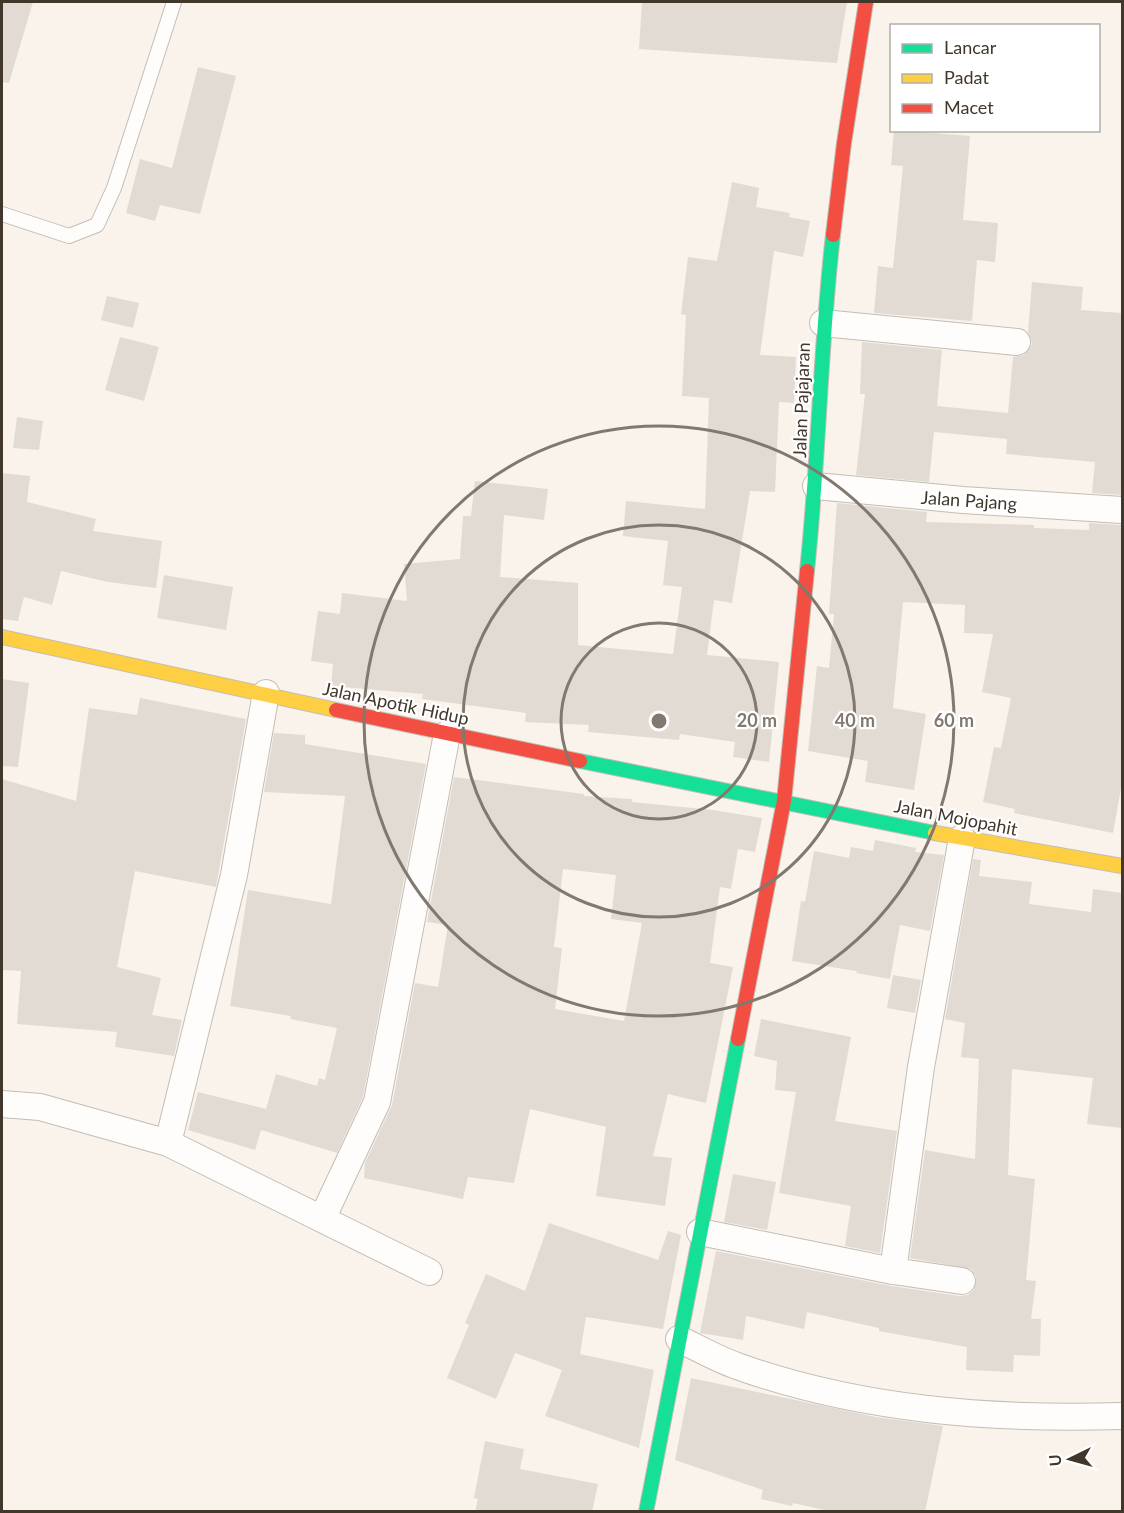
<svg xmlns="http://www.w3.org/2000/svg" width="1124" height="1513" viewBox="0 0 1124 1513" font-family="Lato,sans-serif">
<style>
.building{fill:#e1dbd3;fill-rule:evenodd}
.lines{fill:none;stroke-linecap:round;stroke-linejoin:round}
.lane-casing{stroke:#c4bdb3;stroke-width:16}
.street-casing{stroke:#c4bdb3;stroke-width:28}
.fast-casing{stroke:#c4bdb3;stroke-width:16}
.slow-casing{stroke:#c4bdb3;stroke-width:16}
.jam-casing{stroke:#c4bdb3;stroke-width:16}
.lane{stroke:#fefdfc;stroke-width:14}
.street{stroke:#fefdfc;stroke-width:26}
.fast{stroke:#16e098;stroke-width:14}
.slow{stroke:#ffcf43;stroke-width:14}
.jam{stroke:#f24e42;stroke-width:14}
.ring{fill:none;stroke:#81796f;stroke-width:3}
.labels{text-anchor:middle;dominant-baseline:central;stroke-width:4.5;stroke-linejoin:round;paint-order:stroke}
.street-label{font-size:18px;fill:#41372b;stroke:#fff}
.centre{fill:#81796f;stroke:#fff;stroke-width:3}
.ring-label{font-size:18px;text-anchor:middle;font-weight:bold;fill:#81796f;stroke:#fff;stroke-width:4.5;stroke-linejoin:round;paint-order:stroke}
</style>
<rect width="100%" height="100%" fill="#f9f3ec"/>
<path class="building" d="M2,2H33L9,83L2,82Z
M642,2H847L837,63L639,49Z
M198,67L236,76L200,214L160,205L155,221L126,213L140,159L172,168Z
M894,130L970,136L963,220L998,223L995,262L977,260L972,321L874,313L878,266L893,268L903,166L891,165Z
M732,182L759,188L756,207L790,213L789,217L810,221L803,257L774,251L760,355L796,357L794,403L779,402L775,492L750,491L732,603L714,600L707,655L779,662L769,762L733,757L735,742L680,734L679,740L588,732L589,725L525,722L526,713L422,699L423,694L331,686L333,664L311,661L318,611L340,614L342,593L407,601L404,564L460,559L463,516H471L475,481L548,489L544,520L504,515L500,577L578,583V645L673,654L682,587L663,585L668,541L623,536L626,501L705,509L709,398L682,396L686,315L681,314L688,257L717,261Z
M1032,282L1083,287L1081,310L1122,313V495L1092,493L1095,462L1006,454L1007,439L934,432L929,482L856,475L865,394H860L862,342L942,350L937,406L1008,413L1013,357L1024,355L1032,344L1028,332Z
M107,296L139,303L133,328L101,320Z
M120,337L159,347L144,401L105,390Z
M17,417L43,421L39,450L13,448Z
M2,473L30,476L27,502L96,519L93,531L162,541L156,588L108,582L61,571L52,605L24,597L18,621L2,619Z
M837,503L927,512L926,522L1034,525V528L1089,530V523L1122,525V783L1113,833L1014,813L1015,809L983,802L994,747L1001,748L1011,698L982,692L993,634L964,633L965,605L903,602L893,708L926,714L914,790L865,782L868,761L808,751L817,666L829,668L834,614H829Z
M164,575L233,587L226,630L157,618Z
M2,679L29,683L18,767L2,766Z
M140,698L246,719L216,887L135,871L117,967L161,978L152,1015L182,1020L174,1056L115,1047L117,1032L17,1024L21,971L2,970V779L76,801L89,708L137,715Z
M274,733L305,735V744L426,764L363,1097L337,1153L261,1130L255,1150L188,1130L198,1092L266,1109L276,1074L317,1086L319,1078L325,1080L337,1028L290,1019L291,1016L230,1006L248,890L331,904L345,796L264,792Z
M454,777L584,794V796L632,799V802L713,810L762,818L755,852L738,849L731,889L720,887L710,963L733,967L706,1103L668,1094L653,1156L672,1158L665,1206L596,1196L606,1127L530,1109L514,1183L468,1177L463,1199L364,1178L365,1163L392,1105L415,983L438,987L448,925L427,922ZM563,869L616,875L611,919L642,923L624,1021L555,1009L562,948L554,947Z
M875,840L916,848L915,852L944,855L930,931L900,925L890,979L856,973L857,971L792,961L801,901L805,902L814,851L849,858L851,847L873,851Z
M973,859L981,860L979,876L1032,882L1029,904L1091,912L1093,889L1122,893V1128L1087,1124L1093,1078L1012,1069L1008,1175L1035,1179L1026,1280L1036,1281L1031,1319H1041L1040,1356L1014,1355L1013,1372L966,1370L967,1347L879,1331V1328L807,1312L804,1329L746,1316L743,1340L700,1333L716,1251L891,1286L960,1296L968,1295L974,1290L976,1276L971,1269L910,1258L925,1150L975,1159L979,1059L961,1057L965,1023L945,1019Z
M893,975L921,980L915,1013L887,1008Z
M761,1019L851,1037L835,1121L897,1131L880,1253L845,1246L851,1206L779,1193L796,1092L775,1090L777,1061L754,1056Z
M733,1174L776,1182L767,1230L724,1222Z
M549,1223L658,1260L668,1231L681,1235L663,1329L586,1317L580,1354L654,1370L639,1448L545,1416L562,1370L515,1353L496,1399L447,1378L469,1325L465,1323L486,1274L525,1291Z
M691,1378L876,1417L943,1426L925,1512H833L793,1503L792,1506L761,1499L763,1490L675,1460Z
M485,1441L524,1449L520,1469L598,1484L592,1512H475L478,1499L474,1498Z"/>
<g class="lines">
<g class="lane-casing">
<path id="lane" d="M2,214L69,236L97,225L114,188L174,2"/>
</g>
<g class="street-casing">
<path id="street" d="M823,323L1017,342
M816,486L963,500L1122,510
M2,1104L40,1107L168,1143L429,1272
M168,1143L234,875L266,693
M322,1219L377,1102L447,734
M700,1232L893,1271L962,1281
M893,1271L921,1067L962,838
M679,1339C698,1348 717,1359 737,1366C860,1410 993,1420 1122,1416"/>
</g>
<g class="fast-casing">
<path id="fast" d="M807,571C819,459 820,347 833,235
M580,761L935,833
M646,1512L738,1039"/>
</g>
<g class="slow-casing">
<path id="slow" d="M2,637L336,710
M935,833L1122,866"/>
</g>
<g class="jam-casing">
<path id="jam" d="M833,235L844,143L866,2
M336,710L580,761
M738,1039L784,801L807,571"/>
</g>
<use href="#lane" class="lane"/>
<use href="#street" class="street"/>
<use href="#fast" class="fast"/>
<use href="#slow" class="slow"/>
<use href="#jam" class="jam"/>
</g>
<g class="ring">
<circle cx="659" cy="721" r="98"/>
<circle cx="659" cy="721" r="196"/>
<circle cx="659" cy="721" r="295"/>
</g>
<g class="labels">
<g class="street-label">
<text transform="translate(801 400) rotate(-88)">Jalan Pajajaran</text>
<text transform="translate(969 500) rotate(4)">Jalan Pajang</text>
<text transform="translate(396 703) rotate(12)">Jalan Apotik Hidup</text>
<text transform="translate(956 817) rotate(11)">Jalan Mojopahit</text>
</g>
</g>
<circle cx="659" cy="721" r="9" class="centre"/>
<g class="ring-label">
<text x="757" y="727">20 m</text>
<text x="855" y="727">40 m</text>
<text x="954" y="727">60 m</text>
</g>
<rect width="1124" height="1513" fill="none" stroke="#41372b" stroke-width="6"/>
<rect x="890" y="24" width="210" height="108" fill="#ffffff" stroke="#b3afaa" stroke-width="1.5"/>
<rect x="902" y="44" width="30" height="9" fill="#16e098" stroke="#b3afaa" stroke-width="1.5"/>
<text x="944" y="54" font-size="18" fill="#41372b">Lancar</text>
<rect x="902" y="74" width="30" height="9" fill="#ffcf43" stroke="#b3afaa" stroke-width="1.5"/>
<text x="944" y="84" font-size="18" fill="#41372b">Padat</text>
<rect x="902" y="104" width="30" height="9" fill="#f24e42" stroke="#b3afaa" stroke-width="1.5"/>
<text x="944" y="114" font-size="18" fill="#41372b">Macet</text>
<g transform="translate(1070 1459) rotate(265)" stroke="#ffffff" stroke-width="4.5" paint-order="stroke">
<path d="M0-4.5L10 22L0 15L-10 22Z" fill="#41372b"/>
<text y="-9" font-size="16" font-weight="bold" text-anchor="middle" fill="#41372b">U</text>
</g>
</svg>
